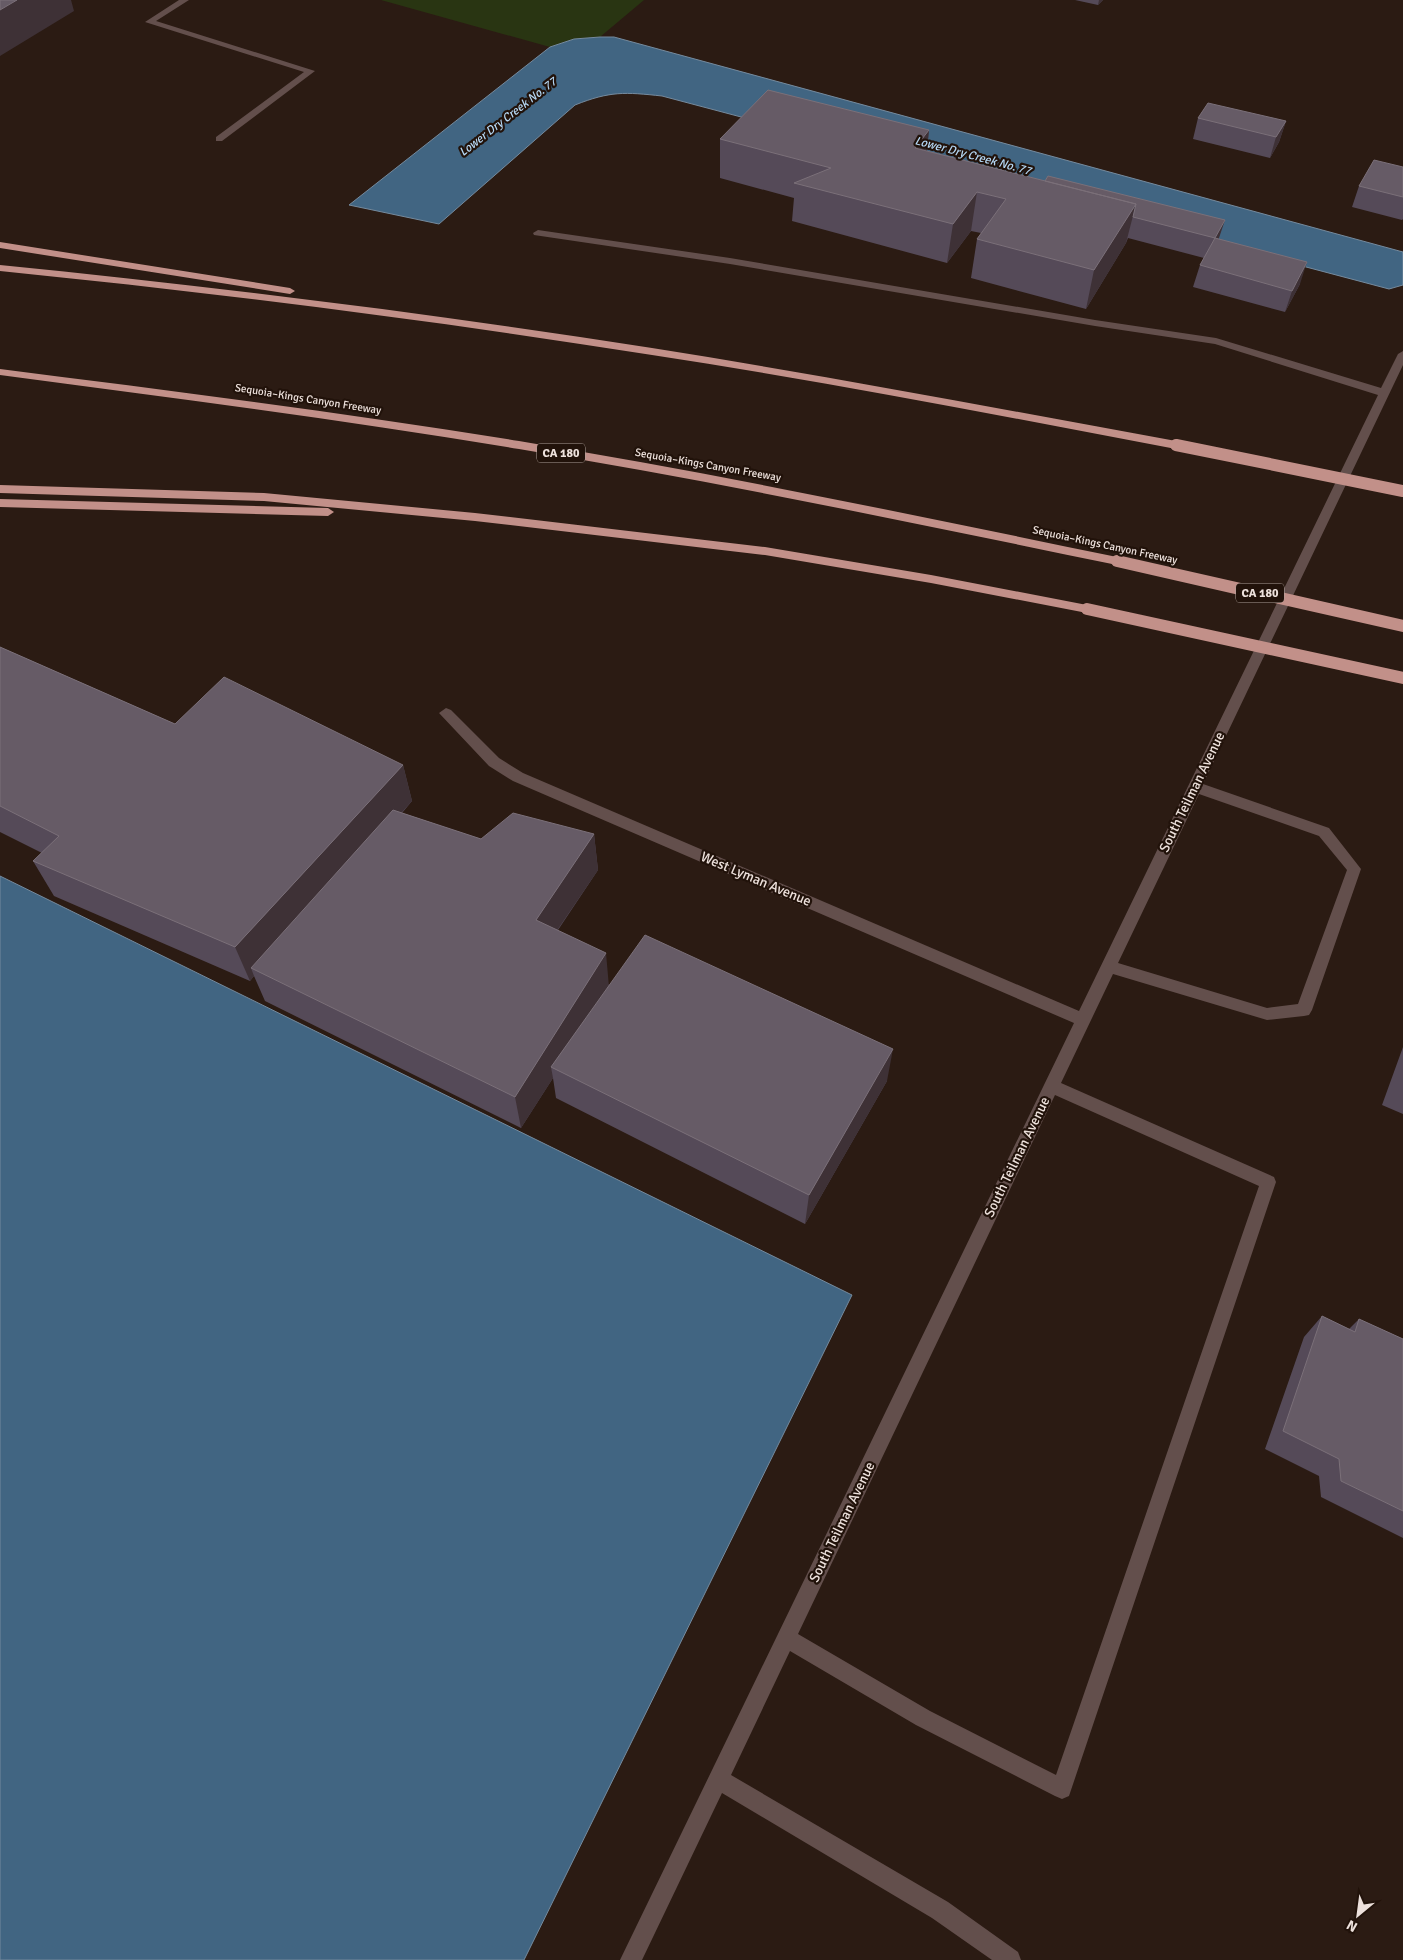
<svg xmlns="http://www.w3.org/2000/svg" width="1403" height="1960" viewBox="0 0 1403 1960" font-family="Signika,sans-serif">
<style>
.green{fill:#293512}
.water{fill:#416582;stroke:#758a9d}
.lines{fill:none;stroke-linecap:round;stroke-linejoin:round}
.minor{fill:#634f4c;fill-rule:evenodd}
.highway{fill:#c29089;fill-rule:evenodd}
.highway-bridge{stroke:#c29089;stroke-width:12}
.wall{fill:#554a58}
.shaded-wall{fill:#3e3136}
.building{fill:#665b66;stroke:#7b7079}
.labels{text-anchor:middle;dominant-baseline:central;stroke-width:4.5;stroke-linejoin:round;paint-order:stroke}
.far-street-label{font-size:11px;fill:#ede1dc;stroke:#21120a}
.far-water-label{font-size:12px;font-style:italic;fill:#b6d9f6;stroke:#21120a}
.shield{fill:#21120a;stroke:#b0a39d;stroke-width:1}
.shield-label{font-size:12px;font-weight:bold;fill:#ede1dc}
.street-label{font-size:14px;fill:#ede1dc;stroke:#21120a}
</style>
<rect width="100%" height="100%" fill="#2b1b13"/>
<path class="green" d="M381,0H644L600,37L574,39L550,47Z"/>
<path class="water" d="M600,37H614L1403,252V285L1389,289L662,96C625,92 610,91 575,105L439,224L349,205L550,47L574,39Z
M0,876L852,1295L524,1960H0Z"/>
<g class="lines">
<path class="minor" d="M179,0H189L156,21L315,71L222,141H216V137L304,72L145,22Z
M538,230L730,258L1095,320L1216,338L1381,388L1398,354L1403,351V365L1203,784L1329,828L1361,869L1312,1010L1309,1015L1304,1016L1267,1020L1113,974L1061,1083L1274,1177L1276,1182L1069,1796L1062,1799L1055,1796L916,1725L790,1651L731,1775L948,1902L1018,1952L1021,1960H992L932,1918L722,1793L642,1960H620L1074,1023L513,781L489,766L439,713L446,708L451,710L499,758L523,773L1079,1011L1378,395L1215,344L1095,326L730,264L534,235L533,233ZM1199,794L1319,836L1347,870L1298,1004L1267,1008L1118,963ZM1055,1095L1259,1186L1056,1775L930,1711L798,1634Z"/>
<path class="highway" d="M0,242L290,288L295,291L290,294L0,248Z
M0,265C218,287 436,314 652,348C827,376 1002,409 1176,441L1182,445L1176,449C1002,416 828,382 652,355C436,321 218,293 0,271Z
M0,369C173,391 346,413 519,441C719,474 918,516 1117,557L1123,561L1117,565C918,524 719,482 519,449C347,420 173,398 0,375Z
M0,485L264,493L475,513L765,547L931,575L1087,605L1093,609L1087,613L931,583L765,555L475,521L264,501L0,493Z
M0,499L328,508L334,512L328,516L0,507Z"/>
<path class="highway-bridge" d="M1176,445L1403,491
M1117,561L1403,626
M1087,609L1403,678"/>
</g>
<path class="wall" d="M1075,0H1103L1098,5Z
M1198,118L1286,121L1279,142L1270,158L1193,139Z
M929,130L927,151L1219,239L1300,284L1285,312L1193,287L1200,265L1204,258L1128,238L1126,243L1086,309L971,278L977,239L981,233L971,231L947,263L792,221L794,198L720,178V139Z
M1403,167V219L1402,220L1352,207L1359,186Z
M0,647L175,724L403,765L412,801L402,813L481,839L594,834L598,870L558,930L609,985L887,1081L805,1224L556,1098L553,1078L521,1128L265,1001L254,976L250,981L54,896L33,861L42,853L0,832Z
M1403,1047V1114L1382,1105Z
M1322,1316L1349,1329L1359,1319L1403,1339V1538L1321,1497L1319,1476L1265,1449L1304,1337Z"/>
<path class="shaded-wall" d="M17,0H71L74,11L0,56V10Z
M1099,0H1103L1098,5Z
M1286,121L1279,142L1270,158L1276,137Z
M929,130L925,169L915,148Z
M977,192L971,231L947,263L953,224Z
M1136,204L1126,243L1086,309L1094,270Z
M1225,220L1218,241L1215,238Z
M1307,262L1300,284L1285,312L1292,291Z
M403,765L412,801L258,971L251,968L254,976L250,981L235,947Z
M594,834L598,870L541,954L536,920Z
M606,953L609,987L551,1067L553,1078L521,1128L515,1097Z
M893,1049L887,1081L805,1224L809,1195Z"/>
<path class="building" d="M0,0H17L0,10Z
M768,90L929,130L915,148L1136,204L1094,270L977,239L1006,199L977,192L953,224L794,183L831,168L720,139Z
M1208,103L1286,121L1276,137L1198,118Z
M1374,160L1403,167V197L1359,186Z
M1048,176L1225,220L1215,238L1133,217L1136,204L1045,181Z
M1215,238L1307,262L1292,291L1200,265Z
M0,647L175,724L224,677L403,765L235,947L33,861L59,836L0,806Z
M393,810L481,839L513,813L594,834L536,920L606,953L515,1097L251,968Z
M645,935L893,1049L809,1195L551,1067Z
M1322,1316L1355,1332L1359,1319L1403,1339V1511L1341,1481L1339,1459L1283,1431Z"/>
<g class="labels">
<g class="far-street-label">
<text transform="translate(308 399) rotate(9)">Sequoia–Kings Canyon Freeway</text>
<text transform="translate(708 465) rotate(10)">Sequoia–Kings Canyon Freeway</text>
<text transform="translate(1105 545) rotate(12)">Sequoia–Kings Canyon Freeway</text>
</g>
<g class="far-water-label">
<text transform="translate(508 117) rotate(-38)">Lower Dry Creek No. 77</text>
<text transform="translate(973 156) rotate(15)">Lower Dry Creek No. 77</text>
</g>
<g class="shield">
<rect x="537" y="443.5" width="48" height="19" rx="4"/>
<rect x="1236" y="583.5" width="48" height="19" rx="4"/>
</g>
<g class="shield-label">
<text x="561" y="453">CA 180</text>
<text x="1260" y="593">CA 180</text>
</g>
<g class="street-label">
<text transform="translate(1192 792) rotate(-64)">South Teilman Avenue</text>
<text transform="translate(756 879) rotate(23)">West Lyman Avenue</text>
<text transform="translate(1017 1157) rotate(-64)">South Teilman Avenue</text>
<text transform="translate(842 1522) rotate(-64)">South Teilman Avenue</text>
</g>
</g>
<g transform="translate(1358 1915) rotate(209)" stroke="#21120a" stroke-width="4" paint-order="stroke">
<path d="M0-4L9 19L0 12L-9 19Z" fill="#ede1dc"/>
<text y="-8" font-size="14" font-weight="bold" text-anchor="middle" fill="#ede1dc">N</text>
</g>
</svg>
